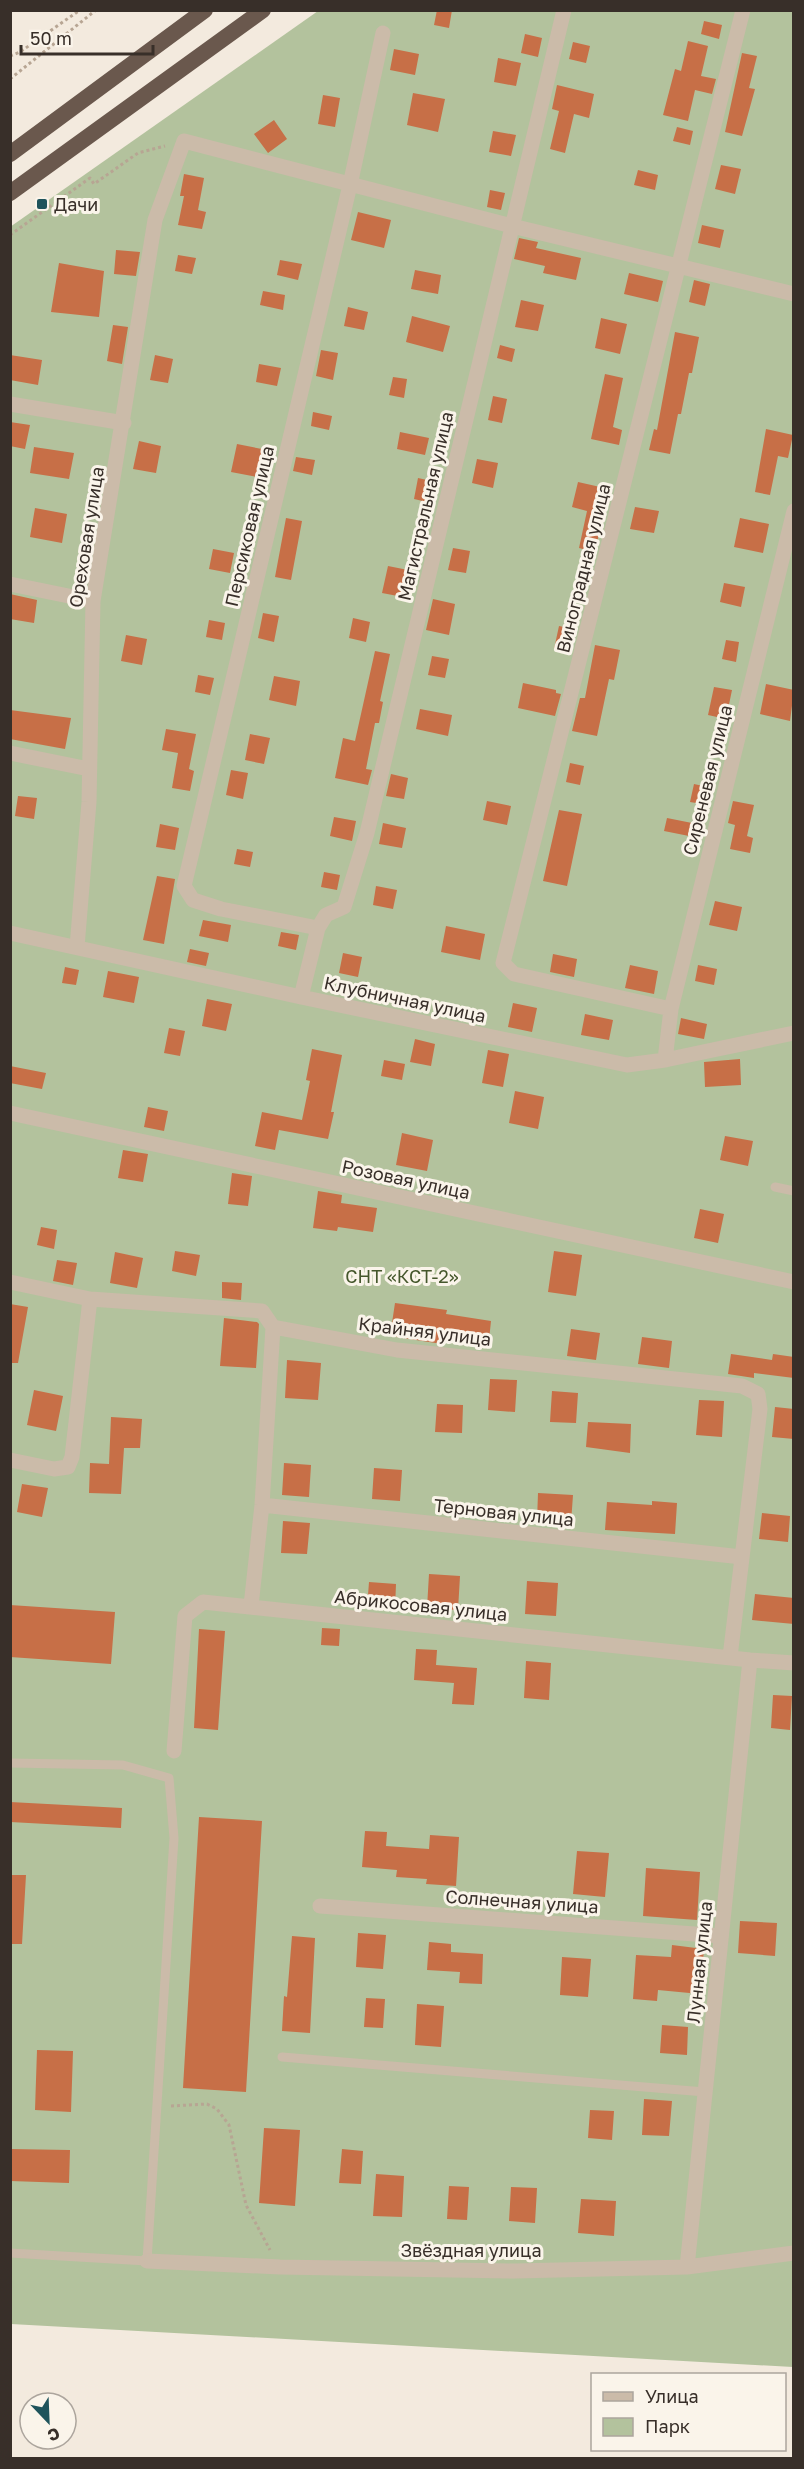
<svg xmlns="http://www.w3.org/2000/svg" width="804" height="2469" viewBox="0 0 804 2469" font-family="'Golos Text',sans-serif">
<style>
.green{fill:#b3c29d}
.building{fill:#c76f47}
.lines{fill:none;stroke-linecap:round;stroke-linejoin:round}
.path{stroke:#b7a593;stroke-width:3;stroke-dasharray:3 3;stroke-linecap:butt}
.service{stroke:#cbbba9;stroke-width:9}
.minor{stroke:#cbbba9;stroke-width:15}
.trunk{stroke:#6a584d;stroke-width:16}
.poi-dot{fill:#1e535b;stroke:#faf4ea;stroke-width:2}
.labels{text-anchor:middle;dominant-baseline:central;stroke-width:6;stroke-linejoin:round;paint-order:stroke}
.poi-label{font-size:18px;fill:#382f29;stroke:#faf4ea;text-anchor:start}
.street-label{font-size:18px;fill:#382f29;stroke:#faf4ea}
.park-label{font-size:18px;fill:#45572c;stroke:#faf4ea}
</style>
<rect width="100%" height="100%" fill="#f3eade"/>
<path class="green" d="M318,11H793V2367L11,2324L10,227Z"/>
<path class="building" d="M437,10H452L449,28L434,25Z
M704,21L722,25L719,39L701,34Z
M525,34L542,38L538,57L521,53Z
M688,41L708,46L701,76L716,79L712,94L695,90L688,121L663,115L675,69L681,71Z
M573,42L590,46L586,63L569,59Z
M394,49L419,54L415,75L390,70Z
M742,53L757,56L749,88L755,89L742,136L725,132Z
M498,58L521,63L516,86L494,82Z
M557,85L594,94L589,118L574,114L565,153L550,149L559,111L552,109Z
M413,93L445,99L438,132L407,125Z
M323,95L340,98L335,127L318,124Z
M274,120L287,139L268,153L254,134Z
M677,127L693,131L690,145L673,141Z
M493,131L516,135L511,156L489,152Z
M721,165L741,169L735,194L715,189Z
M638,170L658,175L655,190L634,185Z
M184,174L204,178L198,210L206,212L202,229L178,225L184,196H180Z
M490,190L505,193L501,210L487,207Z
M358,212L391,220L384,248L351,240Z
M702,225L724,230L720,248L698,243Z
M519,238L538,242L536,248L581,258L576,280L543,273L545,266L514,259Z
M116,250L140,252L136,276L114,274Z
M178,255L196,258L192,274L175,271Z
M280,260L302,264L298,280L277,275Z
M59,263L104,271L99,317L51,312Z
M415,270L441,275L438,294L411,289Z
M629,273L663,281L658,302L624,294Z
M694,280L710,284L705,306L689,302Z
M263,291L285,295L283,310L260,305Z
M521,300L544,305L538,331L515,327Z
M348,307L368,312L364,330L344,326Z
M412,316L450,326L443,352L406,342Z
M601,318L627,324L620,354L595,348Z
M113,325L128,327L122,364L107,361Z
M675,332L699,337L692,373H689L681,414H678L670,454L649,450L654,429L657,430Z
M500,345L515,349L512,362L497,358Z
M321,350L338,353L333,380L316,376Z
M10,355L42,360L38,385L10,380Z
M155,355L173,359L168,383L150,380Z
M259,364L281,368L277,386L256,382Z
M605,374L623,378L613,427L622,430L619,445L591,439Z
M393,377L407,379L404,398L389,395Z
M493,396L507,399L502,423L488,420Z
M313,412L332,416L329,430L311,426Z
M10,422L30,425L25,449L10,446Z
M766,429L793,435L788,458L778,456L770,495L755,492Z
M400,432L429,438L425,455L397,449Z
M139,441L161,446L156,473L133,469Z
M237,444L267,450L262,478L231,472Z
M34,447L74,453L69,479L30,473Z
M296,457L315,460L312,475L293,471Z
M477,459L498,463L493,488L472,483Z
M418,478L436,482L431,503L414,499Z
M578,482L609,489L595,552L579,548L587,511L572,507Z
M635,507L659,511L654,533L630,529Z
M35,508L67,514L62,543L30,537Z
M286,518L302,521L291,580L275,577Z
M740,518L769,524L763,553L734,547Z
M453,548L470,551L466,573L448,570Z
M213,549L234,553L230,573L209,569Z
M388,566L408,570L403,597L382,593Z
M724,583L745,587L741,607L720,602Z
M10,594L37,600L34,623L10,619Z
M433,599L455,604L449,635L426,630Z
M263,613L279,616L274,642L258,638Z
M353,618L370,622L366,642L349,638Z
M209,620L225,623L222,640L206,637Z
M559,626L574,629L569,653L554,649Z
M126,635L147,639L142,665L121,661Z
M726,640L739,642L736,662L722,659Z
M595,645L620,650L614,680L609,679L597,736L572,731L580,698H585Z
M375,651L390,654L380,701L383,702L379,723H375L366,769L372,770L368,785L335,778L343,738L355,741Z
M432,656L449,659L445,678L428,675Z
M198,675L214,678L210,695L195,692Z
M274,676L300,681L296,706L269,700Z
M523,683L556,690V693L561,694L555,716L518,708Z
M766,684L794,690L790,721L760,714Z
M714,687L732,690L726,719L708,715Z
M420,709L452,715L448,736L416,729Z
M10,710L71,718L65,749L10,739Z
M166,729L196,734L189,769L194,771L190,791L172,788L178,753L162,750Z
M250,734L270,738L264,764L245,760Z
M570,763L584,766L580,785L566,782Z
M231,770L248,773L243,799L226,795Z
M391,774L408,778L404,799L386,796Z
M694,784L712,788L708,805L690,802Z
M18,796L37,798L34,819L15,816Z
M487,801L511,806L507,825L483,820Z
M733,801L754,805L747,836L753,838L750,853L730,849L735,825L728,823Z
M559,810L582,814L567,886L543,881Z
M334,817L356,821L352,841L330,836Z
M667,818L697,824L694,837L664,831Z
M383,823L406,828L402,848L379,844Z
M160,824L179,828L175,850L156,847Z
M237,849L253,852L250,867L234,864Z
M324,872L340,875L337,890L321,887Z
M157,876L175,879L164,944L143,940Z
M376,886L397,890L393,909L373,905Z
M715,901L742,907L737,931L709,925Z
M203,920L231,925L228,942L199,936Z
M446,926L485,934L480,960L441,952Z
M281,932L299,935L296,950L278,946Z
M190,949L209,953L206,966L187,962Z
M343,953L362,957L358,977L339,973Z
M553,954L577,959L574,977L550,972Z
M630,965L658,971L654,994L625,988Z
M698,965L717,969L714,985L695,981Z
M65,967L79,970L76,985L62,983Z
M108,971L139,977L134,1003L103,997Z
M207,999L232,1004L226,1031L202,1026Z
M513,1003L537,1008L532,1032L508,1027Z
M585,1014L613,1020L609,1040L581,1035Z
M681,1018L707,1024L704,1039L678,1034Z
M169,1028L185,1031L180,1056L164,1053Z
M415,1039L435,1044L431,1066L410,1062Z
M312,1049L342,1055L331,1112H334L328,1139L279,1130L275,1150L255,1146L262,1112L302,1120L310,1081L306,1080Z
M488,1050L509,1054L503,1087L482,1083Z
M740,1059L741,1085L705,1087L704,1062Z
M384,1060L405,1064L402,1080L381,1076Z
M10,1066L46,1073L42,1089L10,1083Z
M515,1091L544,1097L538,1129L509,1123Z
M148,1107L168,1111L164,1131L144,1127Z
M402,1133L433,1140L427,1171L396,1165Z
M725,1136L753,1141L748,1166L720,1160Z
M123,1150L148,1154L143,1182L118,1178Z
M232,1173L252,1176L248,1206L228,1204Z
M318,1191L342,1195L341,1203L377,1208L373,1232L338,1227L337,1231L313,1228Z
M700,1209L724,1214L718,1243L694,1238Z
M41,1227L57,1230L54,1249L37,1245Z
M175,1251L200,1255L196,1276L172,1271Z
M554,1251L582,1255L576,1296L548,1292Z
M115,1252L143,1258L137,1288L110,1283Z
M57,1260L77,1263L73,1285L53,1281Z
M222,1282L242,1283L241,1300L222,1298Z
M395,1303L447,1310L446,1314L491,1321L489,1340L444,1333L442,1344L390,1336Z
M10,1304L28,1307L18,1363H10Z
M224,1318L257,1322L259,1324L256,1368L220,1366Z
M571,1329L600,1333L596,1360L567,1356Z
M642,1337L672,1341L669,1368L638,1364Z
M731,1354L772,1360L773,1354L794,1357V1378L754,1373V1378L728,1374Z
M287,1360L321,1363L318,1400L285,1398Z
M490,1379L517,1380L515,1412L488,1410Z
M34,1390L63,1396L56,1431L27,1425Z
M552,1391L578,1393L576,1423L550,1422Z
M699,1400L724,1401L722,1437L696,1435Z
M437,1404L463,1405L462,1433L435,1432Z
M775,1407L794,1409V1439L772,1437Z
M111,1417L142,1419L140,1448H124L121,1494L89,1493L90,1463L109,1464Z
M588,1422L631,1424L630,1453L586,1447Z
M284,1463L311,1465L309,1497L282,1495Z
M374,1468L402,1470L400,1501L372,1499Z
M22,1484L48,1488L42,1517L17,1512Z
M538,1493L573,1495L571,1523L537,1521Z
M652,1501L677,1503L675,1534L605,1530L607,1502L652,1505Z
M762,1513L790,1516L788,1542L759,1539Z
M283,1521L310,1523L307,1554L281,1553Z
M429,1574L460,1576L458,1610L427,1608Z
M527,1581L558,1583L556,1616L525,1614Z
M369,1582L396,1584L395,1609L367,1608Z
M755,1594L794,1598V1624L752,1620Z
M10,1605L115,1612L111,1664L10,1657Z
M322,1628L340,1629L339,1646L321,1645Z
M199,1629L225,1631L218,1730L194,1728Z
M416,1649L437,1650L436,1665L477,1668L474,1705L452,1704L454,1683L414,1680Z
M526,1661L551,1663L549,1700L524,1698Z
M773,1695L792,1696L790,1730L771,1728Z
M10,1802L122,1808L121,1828L10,1822Z
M199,1817L262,1821L246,2092L183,2088Z
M365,1831L387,1832L386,1846L429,1849L430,1835L459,1837L456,1886L426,1884L427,1879L396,1877L397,1870L362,1867Z
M577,1851L609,1853L605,1897L573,1894Z
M646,1868L700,1872L697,1920L643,1916Z
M10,1875H26L22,1944H10Z
M740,1921L777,1923L775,1956L738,1953Z
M358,1933L386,1935L383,1969L356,1967Z
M292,1936L315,1938L310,2033L282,2031L284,1996L287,1997Z
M429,1942L451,1944V1952L483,1954L482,1984L459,1983L460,1972L427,1970Z
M672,1945L704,1949L700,1994L658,1990L657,2001L633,1999L636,1955L671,1957Z
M562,1957L591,1959L588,1997L560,1995Z
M366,1998L385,1999L383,2028L364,2027Z
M417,2004L444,2006L441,2047L415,2045Z
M662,2025L688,2027L687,2055L660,2053Z
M37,2050L73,2051L71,2112L35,2110Z
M644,2099L672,2101L669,2136L642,2135Z
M590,2110L614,2111L612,2140L588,2138Z
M264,2128L300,2130L295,2206L259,2203Z
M10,2149L70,2150L69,2183L10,2181Z
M342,2149L363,2151L361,2184L339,2183Z
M376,2174L404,2176L402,2217L373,2216Z
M449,2186L469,2187L467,2220L447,2219Z
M511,2187L537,2188L535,2223L509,2221Z
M581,2199L616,2201L614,2236L578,2233Z"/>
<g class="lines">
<path class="path" d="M10,56L20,52L80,10
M10,79L96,10
M10,235L90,178L94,184L138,153L165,146
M171,2106L207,2104L217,2109L229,2125L246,2205L270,2250"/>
<path class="service" d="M775,1187L794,1191
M10,1763L123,1765L169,1778L174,1838L147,2261L10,2253
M282,2057L705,2092"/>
<path class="minor" d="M10,404L124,423
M10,584L93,601
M10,753L89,769
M318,928L221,909L193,900L184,886L350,185L383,33
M10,933L301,997L627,1065L665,1060L794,1033
M77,947L89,802L93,601L155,220L184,141L512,226L794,294
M301,997L318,928L326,915L344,907L367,833L564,10
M671,1009L514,974L503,963L743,10
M665,1060L671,1009L794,511
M10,1113L794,1282
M10,1282L90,1299L262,1311L273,1327L397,1350L742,1386L758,1394L760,1409L730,1657
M10,1460L54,1469L68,1467L72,1457L90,1299
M262,1505L742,1557
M251,1606L262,1505L273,1327
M174,1751L185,1616L203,1602L750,1660L794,1663
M320,1906L721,1936
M147,2261L280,2267L515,2271L687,2267L794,2253
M687,2267L750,1660"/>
<path class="trunk" d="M10,154L205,10
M10,193L263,10"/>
</g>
<rect class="poi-dot" x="36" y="198" width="12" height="12" rx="3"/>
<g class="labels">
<g class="poi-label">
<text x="54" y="204">Дачи</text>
</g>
<g class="street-label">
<text transform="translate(425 506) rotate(-77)">Магистральная улица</text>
<text transform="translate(249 526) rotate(-77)">Персиковая улица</text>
<text transform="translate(86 537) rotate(-81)">Ореховая улица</text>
<text transform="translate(583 568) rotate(-76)">Виноградная улица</text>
<text transform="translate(707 780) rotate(-76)">Сиреневая улица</text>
<text transform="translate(405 999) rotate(12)">Клубничная улица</text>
<text transform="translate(406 1179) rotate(12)">Розовая улица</text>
<text transform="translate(425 1331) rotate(7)">Крайняя улица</text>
<text transform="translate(504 1512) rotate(6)">Терновая улица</text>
<text transform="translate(421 1605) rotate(6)">Абрикосовая улица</text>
<text transform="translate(522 1901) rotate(4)">Солнечная улица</text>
<text transform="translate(699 1962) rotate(-84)">Лунная улица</text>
<text x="471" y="2250">Звёздная улица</text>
</g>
<g class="park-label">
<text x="402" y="1276">СНТ «КСТ-2»</text>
</g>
</g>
<rect width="804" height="2469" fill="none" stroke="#382f29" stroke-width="24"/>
<rect x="591" y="2373" width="195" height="78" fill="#faf4ea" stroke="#aca59d" stroke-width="1.5"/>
<rect x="603" y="2392" width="30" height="9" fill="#cbbba9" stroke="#aca59d" stroke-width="1.5"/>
<text x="645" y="2403" font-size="18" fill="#382f29">Улица</text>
<rect x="603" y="2418" width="30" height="18" fill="#b3c29d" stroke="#aca59d" stroke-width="1.5"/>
<text x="645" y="2433" font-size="18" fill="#382f29">Парк</text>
<g transform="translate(48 2421) rotate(157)"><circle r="28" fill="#faf4ea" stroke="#aca59d" stroke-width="1.5"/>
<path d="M0-4.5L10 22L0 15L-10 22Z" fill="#1e535b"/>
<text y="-9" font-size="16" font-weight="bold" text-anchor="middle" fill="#382f29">С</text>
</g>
<path d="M21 45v9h132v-9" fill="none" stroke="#382f29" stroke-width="3"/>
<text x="30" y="45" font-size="18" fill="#382f29" stroke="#faf4ea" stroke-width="4.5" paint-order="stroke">50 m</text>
</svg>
